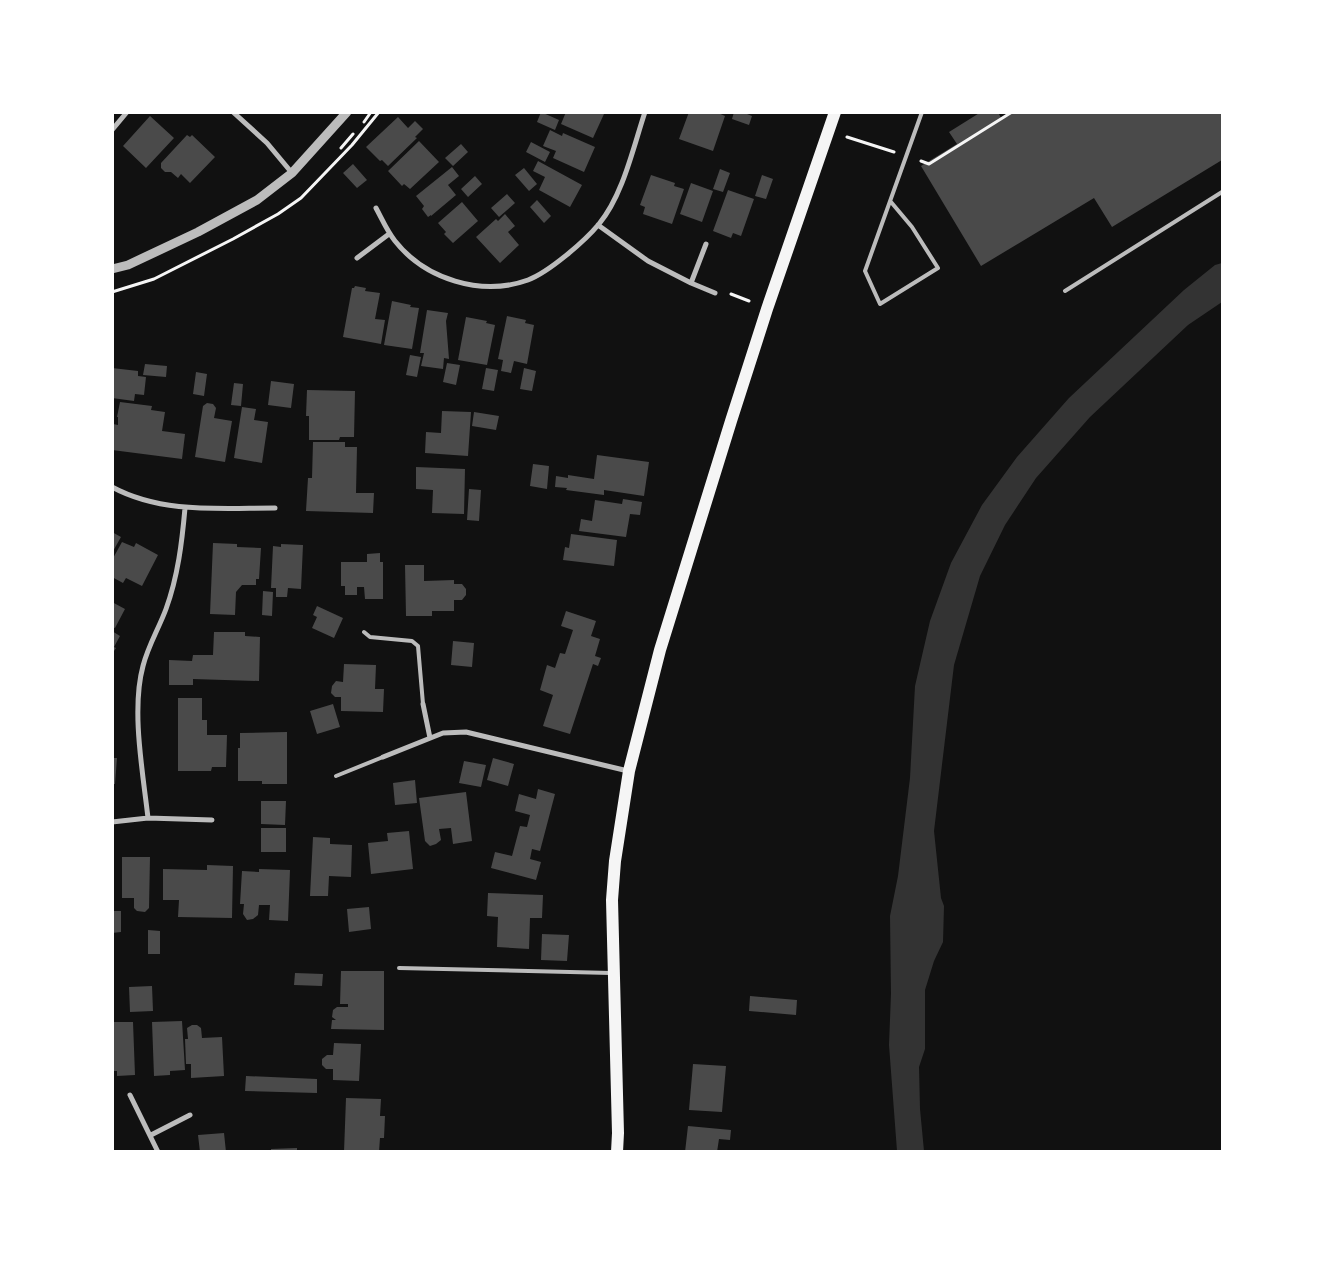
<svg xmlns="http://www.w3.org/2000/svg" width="1335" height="1264" viewBox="0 0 1335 1264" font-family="'Varela Round',sans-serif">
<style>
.water{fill:#333}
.building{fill:#4a4a4a}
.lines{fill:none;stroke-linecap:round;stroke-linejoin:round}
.path{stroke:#f5f5f5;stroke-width:3}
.service{stroke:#bcbcbc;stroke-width:4}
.minor{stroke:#bcbcbc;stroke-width:5}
.tertiary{stroke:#bcbcbc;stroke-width:9}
.primary{stroke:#f5f5f5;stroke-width:12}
</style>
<rect width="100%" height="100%" fill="#111"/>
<path class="water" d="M1222,263V302L1188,325L1090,417L1036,478L1005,525L980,576L954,665L934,831L941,898L944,906L943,942L934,961L925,990V1049L919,1067L920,1109L924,1151H897L889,1045L891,994L890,916L898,876L910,778L915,686L930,621L951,563L982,505L1017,457L1069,398L1184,290L1215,265Z"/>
<path class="building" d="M541,112L559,120L555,130L537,122Z
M566,112H600L604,114L593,138L561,124Z
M689,112H716L725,116L713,151L679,139Z
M734,112H742L752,116L749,125L732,119Z
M981,112H998L1001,118L1009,112H1222V160L1112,227L1094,198L981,266L921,166L957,144L949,132Z
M150,116L174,138L146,168L123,146Z
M398,117L408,128L415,121L423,129L415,137L417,138L388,166L382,160L380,161L366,147Z
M550,130L562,136L563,133L595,147L584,172L553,158L556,151L543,146Z
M187,135L190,137L192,135L215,157L190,183L181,174L178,178L171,172H165L161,168V163Z
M419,141L439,162L410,189L404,184L402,186L388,171Z
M531,142L550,152L545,162L526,152Z
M461,144L468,152L453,166L445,158Z
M538,161L582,185L570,207L539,190L545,177L533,171Z
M353,164L367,180L357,188L343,173Z
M452,167L459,176L448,185L456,195L431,216V215L428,217L422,209L424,206L416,196Z
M524,168L537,184L529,191L515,175Z
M720,169L730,173L723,192L713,189Z
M651,175L675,183L674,186L684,189L672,224L643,214L645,207L640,205Z
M762,175L773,179L766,199L755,196Z
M475,176L482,184L468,197L461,189Z
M691,183L713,191L702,222L680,214Z
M728,190L754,199L741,236L733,233L731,238L713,231Z
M507,194L515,203L499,217L491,208Z
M537,200L551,216L544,223L530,207Z
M462,202L478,221L453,243L444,234L446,232L438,223Z
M505,214L515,226L508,232L519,245L500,263L476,237L496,219L498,221Z
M355,286L366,288L365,291L380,293L375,319L385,320L381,344L343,337L352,288H354Z
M392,301L411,305L410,307L419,308L412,349L384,345Z
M427,310L448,313L446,321L449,359L444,358L443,369L421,366L424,353H420Z
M507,316L526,320L525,323L534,325L527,364L514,361L511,373L501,371L503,360L498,359Z
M466,317L487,321L486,323L495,325L487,365L458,360Z
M410,355L421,357L417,377L406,375Z
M447,363L460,365L456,385L443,382Z
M145,364L167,366L166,377L143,375Z
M112,368L138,371V376L146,377L144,395L135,394L134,401L112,398Z
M486,368L498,370L494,391L482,389Z
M524,368L536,371L532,391L520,389Z
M196,372L207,374L204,396L193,394Z
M271,381L294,384L291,408L268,405Z
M234,383L243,384L241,406L231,405Z
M307,390L355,391L354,437H340L339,440H309V416H306Z
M120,402L152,406L151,410L165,412L162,431L185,434L182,459L112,450L113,424L118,425V417H117Z
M207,403L213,404L216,408L214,418L232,421L225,462L195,457L203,406Z
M242,407L256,409L254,420L268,422L262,463L234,458Z
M442,411L471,412L468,456L425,453L426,432L441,433Z
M474,412L499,416L496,430L472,426Z
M313,442H345V447H357L356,493H374L373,513L306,511L308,478H312Z
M597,455L649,462L644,496L604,490V495L566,490L567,488L555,487L556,476L568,478V475L594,479Z
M533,464L549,466L547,489L530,486Z
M416,467L465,469L464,514L432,513L433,490L416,489Z
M469,489L481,490L479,521L467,520Z
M623,499L642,502L640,515L630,514L626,537L579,531L581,519L592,521L595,500L622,504Z
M112,532L121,537L112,553Z
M571,534L617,540L614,566L563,560L565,547L569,548Z
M122,542L134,547L136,543L158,555L142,586L126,578L123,583L112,577V560Z
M213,543L237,544V547L261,548L259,579H256V585H242L236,592L235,615L210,614Z
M281,544L303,545L301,589L288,588L287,597H276V588H271L273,546L281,547Z
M380,553V562H383V599H365L364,587H357V595H345V586H341V562H367V554Z
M405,565H424V581L454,580V584H462L466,589V595L462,600H454V611H432V616H406Z
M263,591L273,592L272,616L262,615Z
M112,602L125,609L115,628L112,627Z
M317,606L343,618L334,638L312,628L317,617L313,615Z
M566,611L596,621L591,636L600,639L595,656L601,658L598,666L593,664L570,734L543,726L553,695L540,690L547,665L555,668L560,653L565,654L573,630L561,626Z
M112,631L120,636L114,647L116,648L112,654Z
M214,632H245V636L260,637L259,681L193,679V685H169V660L192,661L193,655H213Z
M453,641L474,643L472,667L451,665Z
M344,664L376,665L375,689H384L383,712L341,711V697H335L331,693L332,686L336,681L343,682Z
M178,698H202V720H207V735H227L226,767H212L211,771H178Z
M333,704L340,727L317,734L310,711Z
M287,732V784H262V781H238V748H240V733Z
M112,758H117L115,784H112Z
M493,758L514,764L508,786L487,780Z
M464,761L486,765L481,787L459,783Z
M415,780L417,803L395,805L393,783Z
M538,789L555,794L540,851L532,849L530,859L541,862L536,880L491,868L495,852L512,856L520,826L527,827L530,815L515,811L519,794L536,799Z
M466,792L472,841L453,844L451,828L439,829L441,840L436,844L430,846L425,841L419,798Z
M261,801H286L285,825L261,824Z
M261,828H286V852H261Z
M409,831L413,869L371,874L368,843L388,841L387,833Z
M313,837L330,838V844L352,845L351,877L329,876L328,896H310Z
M122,857H150L149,908L145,912L137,911L134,908V898H122Z
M207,865L233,866L232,918L178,917L179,900H163V869L207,870Z
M259,869L290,870L288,921L269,920L270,905H259L258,915L253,919L247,920L243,914L244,904H240L242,871L259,872Z
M488,893L543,895L542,918H530L529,949L497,947L498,917L487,916Z
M369,907L371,929L349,932L347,909Z
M112,911H121V932L112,933Z
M148,930L160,931V954H148Z
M542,934L569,935L567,961L541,960Z
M341,971H384V1030L331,1029L332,1020H336L332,1017L333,1010L337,1007H348V1004H340Z
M295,973L323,974L322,986L294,985Z
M152,986L153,1011L130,1012L129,987Z
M750,996L797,1000L796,1015L749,1011Z
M182,1021L185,1070L170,1071V1075L154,1076L152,1022Z
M112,1022H133L135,1075L117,1076V1071H112Z
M192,1025H197L201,1028L202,1038L222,1037L224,1076L191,1078V1064H186L185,1039H188L187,1028Z
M334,1043L361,1044L359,1081L333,1080V1069H326L322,1065V1059L327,1055H333Z
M693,1064L726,1066L722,1112L689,1110Z
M246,1076L317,1079V1093L245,1091Z
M346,1098L381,1099L380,1116H385L384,1138H380L379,1152H344Z
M688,1126L731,1130L730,1140L719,1139L717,1152H685Z
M224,1133L226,1152H200L198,1135Z
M297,1148V1152H271V1149Z"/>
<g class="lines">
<path class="path" d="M364,122L371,112
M847,137L894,152
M341,148L353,134
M921,161L929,164L1012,112
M112,292L154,279L233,239L278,214L301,198L352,145L379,112
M731,294L749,301"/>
<path class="service" d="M891,202L912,227L938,268L880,304L865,271L922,112
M1065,291L1222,192
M364,632L370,637L412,641L418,646L423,704
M336,776L383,757
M399,968L611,973"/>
<path class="minor" d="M233,112L267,143L292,173
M112,130L127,112
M376,208C382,219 387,231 395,241C425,279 481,297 528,280C549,272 585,241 599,224C623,195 633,148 645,112
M598,225L648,261L691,283L715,293
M357,258L389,234
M691,283L706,244
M112,487C162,514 220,508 275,508
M423,704L430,738
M383,757L443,733L466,732L628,771
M148,818C143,773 131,710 143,666C148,646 159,628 166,609C178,576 182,542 185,508
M112,822L148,818L212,820
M130,1095L158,1152
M151,1135L190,1115"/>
<path class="tertiary" d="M112,269L128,265L198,232L257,200L292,173L347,112"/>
<path class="primary" d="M617,1152L618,1133L612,900L615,861L629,771L660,650L731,421L767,309L835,112"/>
</g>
<rect width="1335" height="1264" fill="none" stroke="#ffffff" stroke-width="228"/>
</svg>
